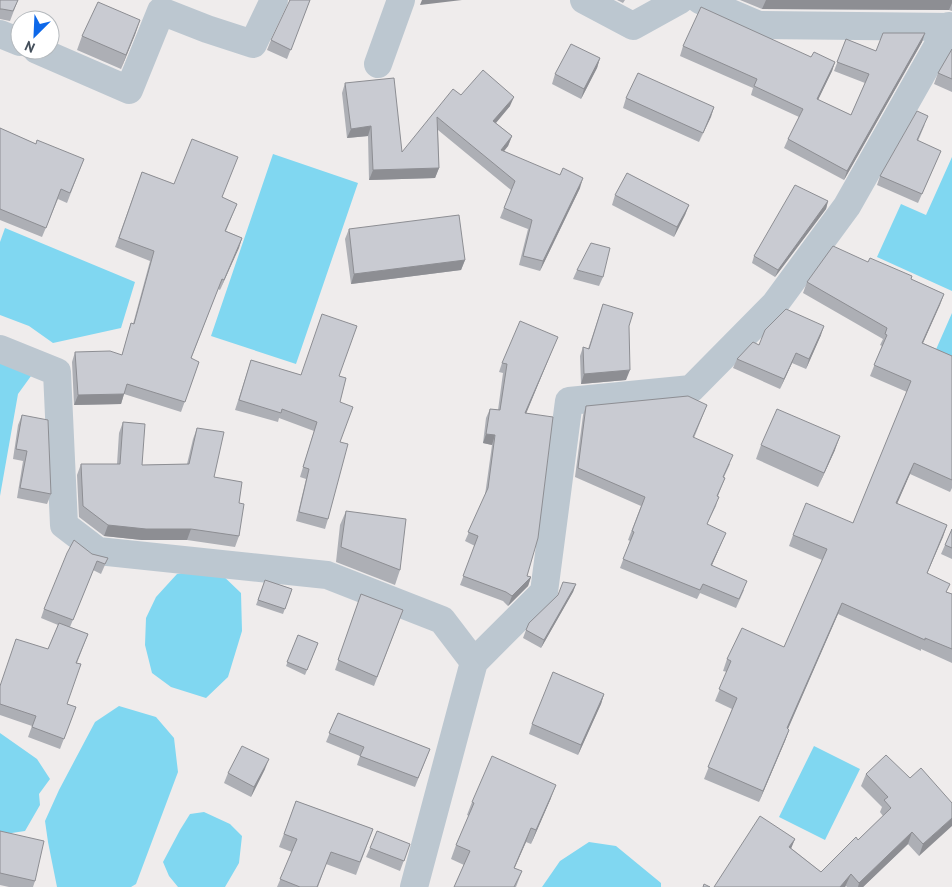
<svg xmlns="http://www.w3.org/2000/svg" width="952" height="887" viewBox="0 0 952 887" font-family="'PT Sans',sans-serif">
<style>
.water{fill:#80d7f1}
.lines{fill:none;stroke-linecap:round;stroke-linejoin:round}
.minor{stroke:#bcc7d0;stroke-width:28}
.wall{fill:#adafb5}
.shaded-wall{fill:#8d8e93}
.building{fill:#c9cbd2;stroke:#8d8e93}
</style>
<rect width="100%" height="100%" fill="#efecec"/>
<path class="water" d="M273,154L358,183L296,364L211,336Z
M952,157V291L877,257L901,204L926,215Z
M5,228L135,282L121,328L53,343L29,326L0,315V242Z
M952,313V362L934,354Z
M0,359L31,376L18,394L0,496Z
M197,570L218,571L241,593L242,631L228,677L206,698L171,687L152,673L145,645L146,618L156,597L177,574Z
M119,706L156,717L174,738L178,772L136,884L131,887H57L48,842L45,821L59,790L95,722Z
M0,733L37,759L50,779L39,794L40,805L25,831L5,834L0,833Z
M814,746L860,769L825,840L779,817Z
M204,812L230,824L242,836L239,863L225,887H178L169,876L163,862L180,830L190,814Z
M589,842L616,846L661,883V887H542L560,861Z"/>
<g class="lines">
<path class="minor" d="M584,0L633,26L680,0
M700,0L759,25L952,27
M0,34L20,42
M37,50L129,90L161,11L207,29L253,44L274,0
M378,64L401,0
M0,349L57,372L64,525L98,551L327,575L442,620L474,662
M414,887L474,662L544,592L569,401L691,389L775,304L847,206L949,26"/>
</g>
<path class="wall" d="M0,0H18L10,21L0,19Z
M289,0H310L287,59L267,50L271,40L289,3Z
M617,0H625L623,3Z
M740,0H952V11L949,10L762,9Z
M140,20L121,69L77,50L82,36Z
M925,33L922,42L844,180L784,148L788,139L799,117L751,95L753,88L680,56L683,46L811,57L835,62L832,71L818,100L851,115L865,83L834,71L846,39L876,51Z
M952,49V92L934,84L938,73Z
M600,58L597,68L581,99L552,84L555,74Z
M345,83L402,152L461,95L510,106L496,123L512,136L508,146L504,151L580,188L540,271L519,265L528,229L500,218L511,190L438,130L439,168L435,178L369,180L368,136L347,138L342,93Z
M626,98L714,107L699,142L623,108Z
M925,124L918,141L941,151L918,203L877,185L880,176Z
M0,128L36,144L84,159L67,203L58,199L42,237L0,220Z
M142,172L174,184L222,197L237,204L226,231L242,238L220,290L218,289L191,359L199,362L181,412L124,394L121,404L74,405L72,362L75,352L122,355L131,323L133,324L150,261L115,247Z
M615,195L689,205L685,215L674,237L612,205Z
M828,201L826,209L775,277L752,263L754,256Z
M349,229L465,260L461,270L351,284L345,239Z
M868,262L911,279L944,294L923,343L952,356V488L950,492L910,474L897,504L947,525L927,574L947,592L952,594V663L921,649V651L838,614L788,729L789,730L785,741L759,802L704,779L732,709L715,701L727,672L723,671L727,659L784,647L822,560L789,546L793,535L853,523L907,392L870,376L882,346L880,345L883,339L803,293L807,282Z
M577,270L603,277L599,286L573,279Z
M603,304L629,326L626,380L581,384L580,356L583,347L588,349Z
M821,335L806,369L792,363L780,389L733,368L737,359L759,345Z
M554,346L526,414L527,576L531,577L528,586L508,606L503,601L460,585L475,546L465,541L485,495L492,445L483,443L486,418L490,409L498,410L503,373L499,372L502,363Z
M251,360L301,375L339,376L340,442L328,519L325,529L296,521L306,479L300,477L314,431L279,418L278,422L235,410Z
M707,405L694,438L730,464L724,477L725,478L718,496L716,506L707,524L722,542L712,565L744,590L736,608L700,593L697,599L620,568L630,541L628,540L641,506L575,477L583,415L586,406Z
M22,415L51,494L47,504L17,498L23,461L13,459L18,425Z
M123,422L142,465L187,464L193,439L197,428L214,477L239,503V536L235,547L187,540H142L104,536L79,517L77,475L81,464H117L119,433Z
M761,445L835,450L818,487L756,459Z
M346,511L400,570L395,585L336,562L340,525Z
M952,529V559L941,554Z
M92,554L108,558L101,574L93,570L70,627L88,634L77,663L67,704L76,707L60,749L28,737L32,726L0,715V685L48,649L58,625L41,618L44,609Z
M265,580L292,589L283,614L256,605Z
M576,584L573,592L541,648L523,638L526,630Z
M361,594L403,610L374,686L335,670Z
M298,635L318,643L305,675L286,666Z
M604,694L601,704L578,755L529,734L532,724Z
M338,713L430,749L415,787L357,765L360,756L326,742Z
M265,769L251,797L224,783L228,773Z
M866,774L910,778L952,803L919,856L908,844L863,887H847L846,886L845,887H714L795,839L791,848L821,872L858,840L883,816L880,812L882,807L861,786Z
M551,798L531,844L526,842L514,868L522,871L516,887H454L464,865L451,859L456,845L469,816L467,815L472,802Z
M296,801L373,829L356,875L326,864L318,887H277L292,852L279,847Z
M0,831L35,881L33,887H9L0,885Z
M410,844L400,871L366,857L370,848Z"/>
<path class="shaded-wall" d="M422,0H462L420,5Z
M766,0H952V3L949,10L762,9Z
M140,20L135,35L121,69L126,55Z
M925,33L922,42L844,180L847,171Z
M600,58L597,68L581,99L584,89Z
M835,62L832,71L814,108L817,99Z
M514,97L510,106L489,131L493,121Z
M714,107L711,117L699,142L703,133Z
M371,126L368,136L347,138L351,129Z
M512,136L508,146L497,160L501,150Z
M439,168L435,178L369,180L373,170Z
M583,178L580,188L540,271L543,261Z
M828,201L826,209L775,277L778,270Z
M689,205L685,215L674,237L677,227Z
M242,238L239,248L220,290L224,280Z
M465,260L461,270L351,284L354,274Z
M944,294L940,305L918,354L922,343Z
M824,326L821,335L806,369L809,359Z
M558,337L554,346L522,423L525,413Z
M796,353L792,363L780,389L784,379Z
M630,370L626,380L581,384L584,374Z
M124,394L121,404L74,405L78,395Z
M486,434L495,435L492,445L483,443Z
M840,436L835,450L818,487L824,473Z
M914,463L910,474L892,515L896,503Z
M108,525L191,529L187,540H142L104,536Z
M947,525L943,537L922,585Z
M726,533L722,542L708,574L711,565Z
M531,577L528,586L508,606L512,596Z
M576,584L573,592L541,648L544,640Z
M842,603L838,614L783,740L787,728Z
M604,694L601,704L578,755L581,745Z
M789,730L785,741L759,802L763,791Z
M269,759L265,769L251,797L254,787Z
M556,785L551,798L531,844L536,830Z
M952,818V826L919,856L923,844Z
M531,828L526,842L509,881L514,868Z
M912,832L908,844L863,887H858L859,883Z
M795,839L790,851L789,847Z
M851,874L845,887H840Z"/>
<path class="building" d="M0,0H18L13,11L2,9H0Z
M290,0H310L291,50L271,40Z
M98,2L140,20L126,55L82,36Z
M701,7L811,57L814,52L835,62L817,99L851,115L869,74L837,62L846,39L876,51L883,33H925L847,171L788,139L803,109L754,86L757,79L683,46Z
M571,44L600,58L584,89L555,74Z
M952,49V79L938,73Z
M483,70L514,97L493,121L512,136L501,150L560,175L563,168L583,178L543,261L523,256L532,220L504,208L515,181L437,117L439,168L373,170L371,126L351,129L345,83L394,78L402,152L453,89L461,95Z
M638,73L714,107L703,133L626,98Z
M917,111L928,116L917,140L941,151L922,194L880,176Z
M0,128L36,144L37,140L84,159L70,193L61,189L46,228L0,209Z
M192,139L238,157L222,197L237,204L225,231L242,238L224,280L222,279L191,358L199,362L185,402L127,384L124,394L78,395L75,352L110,351L122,355L131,323L134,324L154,251L119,238L142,172L174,184Z
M627,173L689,205L677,227L615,195Z
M795,185L828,201L778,270L754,256Z
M459,215L465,260L354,274L349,229Z
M591,243L610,248L603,277L577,270Z
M833,246L868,262L870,258L912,276L911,279L944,294L922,343L952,356V480L914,463L896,503L947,525L927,573L950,584L946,592L952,594V649L925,638V640L842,603L787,728L789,730L763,791L708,767L737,698L719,689L731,661L727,659L742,628L784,647L827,549L793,535L806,503L853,523L911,381L874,365L887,335L885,334L887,328L807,282Z
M603,304L633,313L629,326L630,370L584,374L583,347L589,349Z
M786,309L824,326L809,359L796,353L784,379L737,359L753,342L759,345L765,330Z
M322,314L357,326L339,376L346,378L340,402L353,407L340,442L348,444L328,519L299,512L309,469L303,467L317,422L282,409L281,413L239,400L251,360L301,375Z
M520,321L558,337L525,413L553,417L538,538L527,576L531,577L512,596L506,592L463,576L478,536L468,532L488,488L495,435L486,434L490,409L500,410L507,364L502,363Z
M688,396L707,405L693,437L733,455L723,477L725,478L717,496L719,497L707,524L726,533L711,565L747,581L739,599L703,584L700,590L623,559L634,532L632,531L645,497L578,468L586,406Z
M777,409L840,436L824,473L761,445Z
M22,415L48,420L51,494L20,488L27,451L16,449Z
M123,422L145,424L142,465L189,464L197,428L224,432L214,477L242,482L239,503L244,504L239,536L191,529H146L108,525L83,506L81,464H120Z
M346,511L406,519L400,570L341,547Z
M952,529V548L945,545Z
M74,540L92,554L108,558L105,564L97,561L73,620L44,609L67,553Z
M265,580L292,589L285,609L258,600Z
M563,582L576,584L544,640L526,630L529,623L558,595Z
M361,594L403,610L377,677L338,660Z
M59,623L88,634L76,663L81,664L67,704L76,707L64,739L32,727L36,716L0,704V686L16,639L48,649Z
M298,635L318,643L307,670L287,662Z
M553,672L604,694L581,745L532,724Z
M338,713L430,749L418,778L360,756L364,747L329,733Z
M242,746L269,759L254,787L228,773Z
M886,755L910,778L921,768L952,803V818L923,844L912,832L859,883L851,874L840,887H714L760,816L795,839L789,847L821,872L856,837L858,840L891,808L884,800L888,797L866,774Z
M492,756L556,785L536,830L531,828L514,868L522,871L514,887H454L470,851L456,845L474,803L472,802Z
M296,801L373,829L360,862L331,852L317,887H300L280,879L297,839L284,834Z
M0,831L44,841L35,881L0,873Z
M377,831L410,844L404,861L370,848Z
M704,884L710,887H703Z"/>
<g transform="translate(35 35) rotate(204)"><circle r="24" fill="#ffffff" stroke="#b4b9bd"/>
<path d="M0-4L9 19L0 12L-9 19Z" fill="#0d68e9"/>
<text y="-8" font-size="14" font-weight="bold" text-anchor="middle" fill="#444f5b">N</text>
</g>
</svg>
